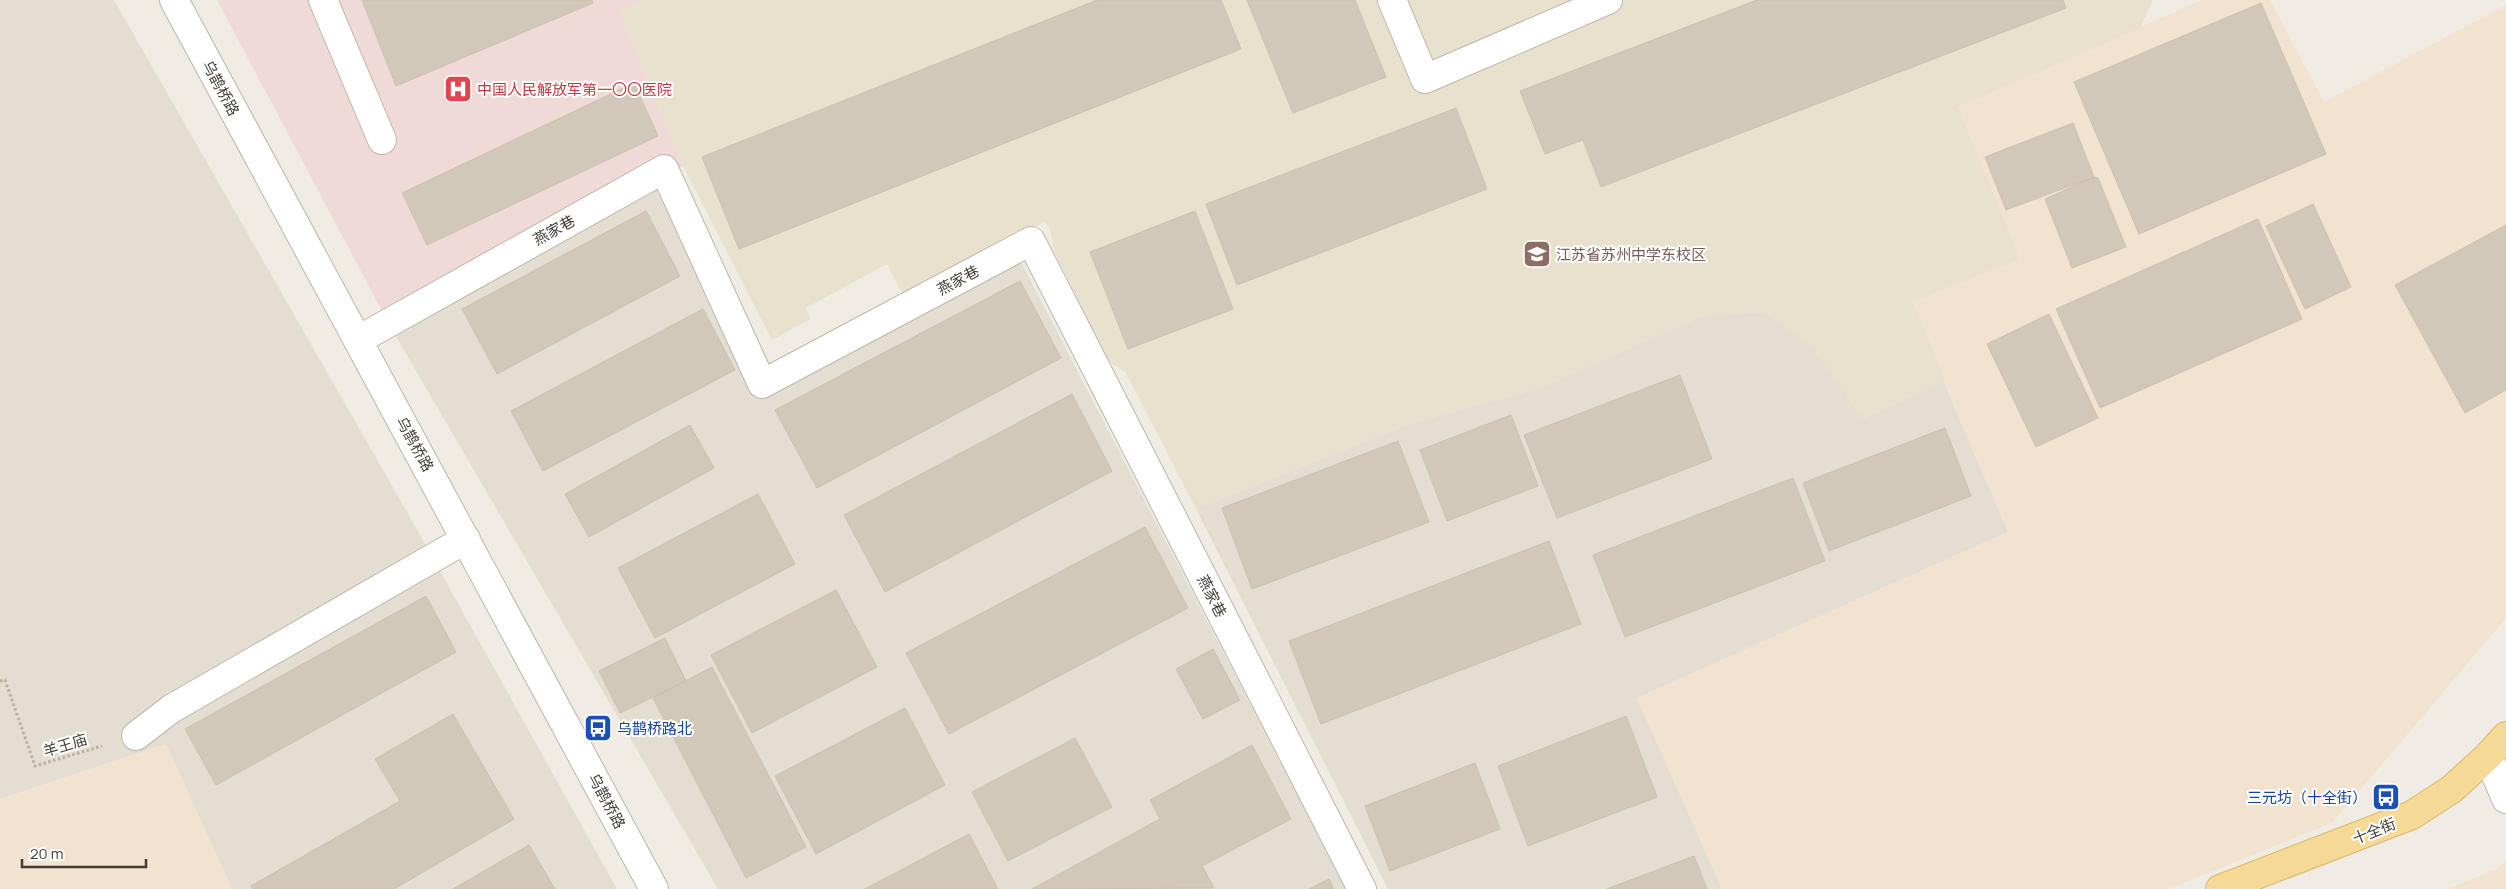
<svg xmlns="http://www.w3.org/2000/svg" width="2506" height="889" viewBox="0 0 2506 889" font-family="Manrope,'Noto Sans SC',sans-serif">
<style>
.residential{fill:#e4ded2}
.commercial{fill:#f1e3cf}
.education{fill:#e8e1ce}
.medical{fill:#f0dad7}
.building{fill:#d1c8ba;stroke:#cbbfae}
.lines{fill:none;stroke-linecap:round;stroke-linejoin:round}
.minor-casing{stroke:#beb6aa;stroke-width:30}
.major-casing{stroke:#d9b669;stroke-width:30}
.path{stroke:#bbaf99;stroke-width:3;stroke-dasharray:2.5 2.5;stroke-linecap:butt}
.minor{stroke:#fff;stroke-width:28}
.major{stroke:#f5da97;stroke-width:28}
.labels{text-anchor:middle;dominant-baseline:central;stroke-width:4;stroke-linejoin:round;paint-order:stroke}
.street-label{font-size:15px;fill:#413c34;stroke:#fff}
.health-label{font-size:15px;fill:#be3a42;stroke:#fff;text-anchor:start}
.education-label{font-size:15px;fill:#785e54;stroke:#fff;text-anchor:start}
.transit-label{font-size:15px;fill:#164399;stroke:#fff;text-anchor:start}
</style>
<rect width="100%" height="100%" fill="#f0ece3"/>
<path class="residential" d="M0,0H114L411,519L617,889H232L166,744L0,799Z
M653,183L763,399L1020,260L1346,889H718L391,328Z
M1764,312L1812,345L1862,419L1945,381L2008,532L1637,698L1722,889H1388L1196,509L1409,424L1538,389L1702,316Z"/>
<path class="commercial" d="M2202,0H2270L2324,102L2506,5V618L2333,822L2169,889H1722L1637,698L2008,532L1956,412L1913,302L2020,259L1958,107Z
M166,744L232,889H0V799Z
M2506,860V889H2448L2498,868Z"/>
<path class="education" d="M646,0H2153L2140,28L1958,107L2020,259L1913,302L1945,381L1862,419L1812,345L1764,312L1702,316L1538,389L1409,424L1196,509L1126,373L1108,361L1053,248L1050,228L1044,222L904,297L887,264L806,308L811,319L772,340L683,166L619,11Z"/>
<path class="medical" d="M217,0H646L619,11L683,166L391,328Z"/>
<path class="building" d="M362,0H592L593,3L396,86Z
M1097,0H1221L1241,49L739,249L702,157Z
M1247,0H1355L1386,77L1293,113Z
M1757,0H2063L2066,8L1601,187L1583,140L1545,154L1520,91Z
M2261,3L2326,154L2139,234L2074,82Z
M634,83L658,136L427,245L402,193Z
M1456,108L1487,189L1237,285L1206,204Z
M2073,123L2094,177L2006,210L1985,157Z
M2094,177L2098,178L2126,247L2072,268L2045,199Z
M2313,204L2351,287L2305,309L2266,226Z
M646,211L680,276L497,374L462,309Z
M1195,211L1233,309L1128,349L1090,252Z
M2258,219L2302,319L2100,408L2056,309Z
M2506,225V390L2465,413L2395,285Z
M1020,281L1061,358L817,488L775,410Z
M703,309L735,370L543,471L511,411Z
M2049,314L2098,418L2036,447L1987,344Z
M1680,375L1712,459L1557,518L1524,435Z
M1072,394L1112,471L885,592L844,515Z
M1511,415L1538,486L1447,521L1420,450Z
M690,425L714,468L589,537L565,494Z
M1945,428L1971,496L1829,551L1803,483Z
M1398,441L1429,522L1252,589L1222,508Z
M1793,478L1825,561L1625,637L1593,555Z
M758,494L795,564L655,638L618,568Z
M1145,527L1188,608L949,734L906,653Z
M1549,541L1581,624L1321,724L1289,641Z
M836,590L877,667L752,733L711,655Z
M426,596L456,652L216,785L185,729Z
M665,638L686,681L620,713L599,671Z
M1213,649L1240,700L1203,719L1176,669Z
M712,667L806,847L746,878L653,698Z
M905,708L945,785L816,854L775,776Z
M453,714L514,819L394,889H253L251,886L400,801L375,759Z
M1626,716L1657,797L1528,846L1498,766Z
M1075,738L1112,807L1008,861L972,792Z
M1252,745L1291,819L1202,866L1214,888L1032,889L1160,819L1150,800Z
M1475,763L1500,829L1390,871L1365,806Z
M969,834L998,889H865Z
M529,845L555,889H453Z
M1694,856L1707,889H1607Z
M1329,879L1334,889H1309Z"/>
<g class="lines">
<g class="minor-casing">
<path id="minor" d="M174,0L654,889
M323,0L382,140
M1392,0L1425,79L1608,0
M358,340L664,169L762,384L1031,241L1362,889
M136,736L171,709L466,539
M2488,756L2506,799"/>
</g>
<g class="major-casing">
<path id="major" d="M2220,889L2412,815L2452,789L2488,756L2506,736"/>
</g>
<path class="path" d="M0,681L5,680L35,766L102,746"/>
<use href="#minor" class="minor"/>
<use href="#major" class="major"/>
</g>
<defs>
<g id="hospital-square" transform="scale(1.4375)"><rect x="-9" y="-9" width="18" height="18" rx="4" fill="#e0444e" stroke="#fff"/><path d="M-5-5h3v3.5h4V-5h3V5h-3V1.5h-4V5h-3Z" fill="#fff"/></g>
<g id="school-square" transform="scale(1.4375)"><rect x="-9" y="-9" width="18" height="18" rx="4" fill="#8d6e63" stroke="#fff"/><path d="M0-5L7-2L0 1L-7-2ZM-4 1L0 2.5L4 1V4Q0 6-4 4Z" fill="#fff"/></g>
<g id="bus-square" transform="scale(1.4375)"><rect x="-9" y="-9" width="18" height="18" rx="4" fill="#1a4fb4" stroke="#fff"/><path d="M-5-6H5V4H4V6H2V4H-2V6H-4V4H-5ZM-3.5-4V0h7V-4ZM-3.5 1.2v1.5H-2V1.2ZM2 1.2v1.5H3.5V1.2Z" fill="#fff"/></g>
</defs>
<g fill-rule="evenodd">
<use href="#hospital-square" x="458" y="89"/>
<use href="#school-square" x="1537" y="254"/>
<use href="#bus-square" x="598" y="728"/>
<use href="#bus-square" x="2386" y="797"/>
</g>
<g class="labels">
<g class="street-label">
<text transform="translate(221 88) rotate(62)">乌鹊桥路</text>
<text transform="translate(554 230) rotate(-29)">燕家巷</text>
<text transform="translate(958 280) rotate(-28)">燕家巷</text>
<text transform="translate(415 444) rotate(61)">乌鹊桥路</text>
<text transform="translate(1212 596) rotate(63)">燕家巷</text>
<text transform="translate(65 745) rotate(-17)">羊王庙</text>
<text transform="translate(607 801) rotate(62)">乌鹊桥路</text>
<text transform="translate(2374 831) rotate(-22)">十全街</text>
</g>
<g class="health-label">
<text x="477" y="89">中国人民解放军第一〇〇医院</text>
</g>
<g class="education-label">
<text x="1556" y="254">江苏省苏州中学东校区</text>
</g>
<g class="transit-label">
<text x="617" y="728">乌鹊桥路北</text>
<text x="2367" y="797" text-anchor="end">三元坊（十全街）</text>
</g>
</g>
<path d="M22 859v8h124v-8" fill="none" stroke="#413c34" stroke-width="2.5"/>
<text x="30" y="859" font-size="15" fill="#413c34" stroke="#ffffff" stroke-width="4" paint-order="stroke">20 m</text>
</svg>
